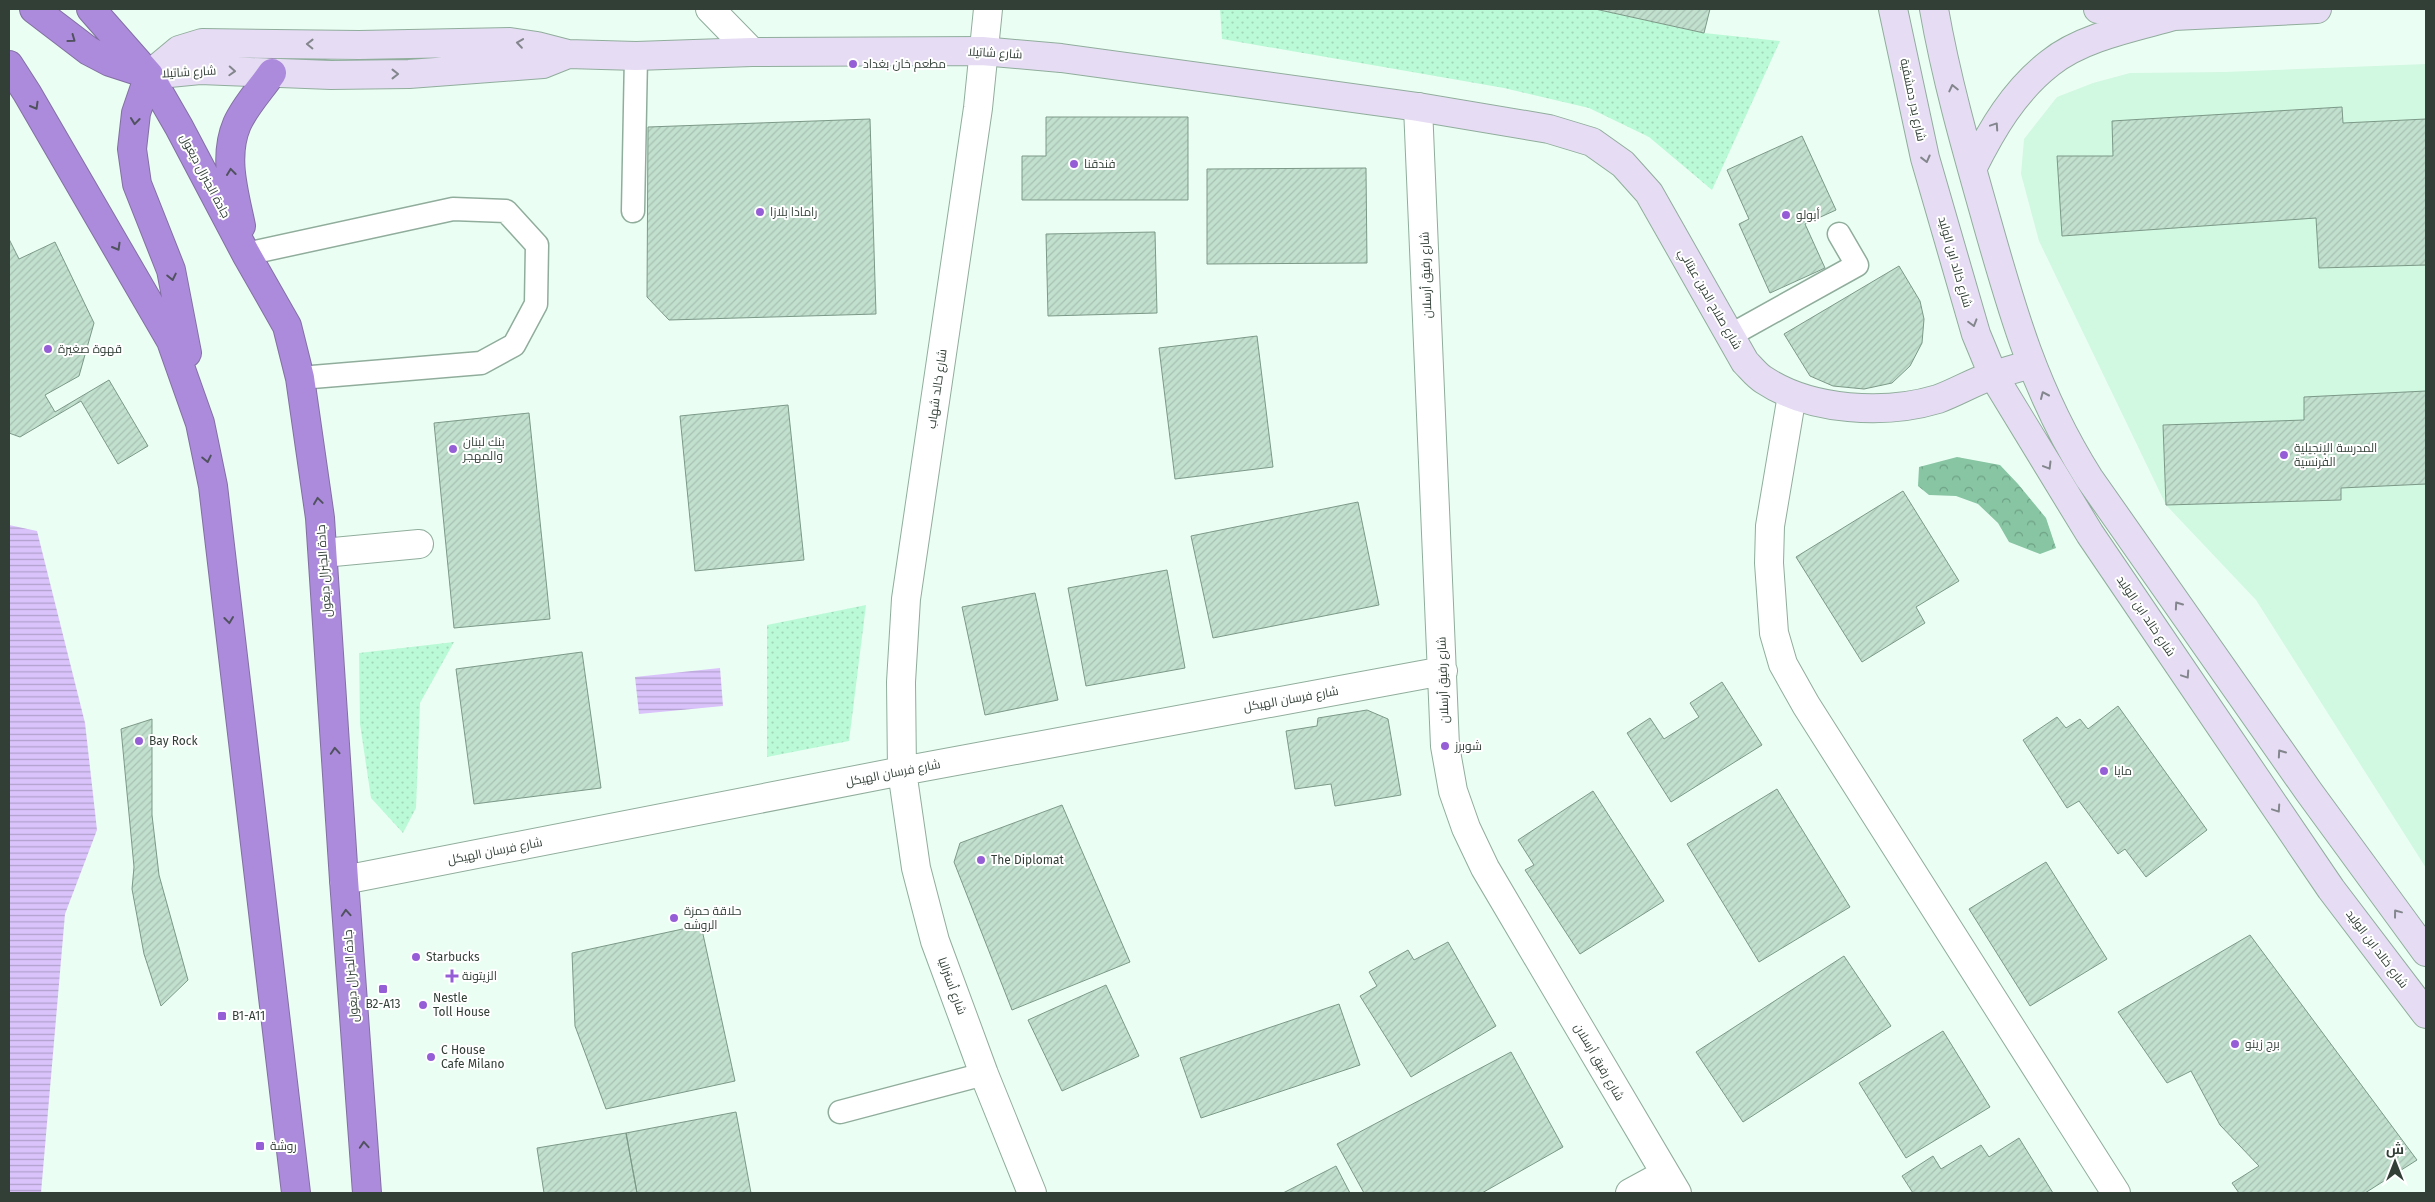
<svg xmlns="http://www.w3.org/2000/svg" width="2435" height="1202" viewBox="0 0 2435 1202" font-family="'Fira Sans',Cairo,sans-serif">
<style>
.built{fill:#d1f8e1}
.forest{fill:url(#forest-crowns)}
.park{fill:url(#park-dots)}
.water{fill:url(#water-rules)}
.building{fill:url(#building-hatch);stroke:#7c9988}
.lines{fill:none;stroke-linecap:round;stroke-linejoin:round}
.lane-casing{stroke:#90ad9c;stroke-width:25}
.street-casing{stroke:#90ad9c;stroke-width:30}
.secondary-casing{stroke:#90ad9c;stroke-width:30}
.highway-casing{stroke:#8270a2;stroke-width:30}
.lane{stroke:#fff;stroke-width:22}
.street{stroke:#fff;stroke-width:28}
.secondary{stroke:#e6dcf4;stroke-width:28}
.highway{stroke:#ad8bdc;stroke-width:28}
.oneway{stroke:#515260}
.oneway2{stroke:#83868c}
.poi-dot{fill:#965ed6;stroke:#fff;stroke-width:2}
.labels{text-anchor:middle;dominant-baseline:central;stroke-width:4;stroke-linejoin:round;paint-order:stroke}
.street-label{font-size:12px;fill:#323f37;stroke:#fff}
.poi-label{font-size:12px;fill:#323f37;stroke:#fff;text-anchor:start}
</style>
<defs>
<pattern id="forest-crowns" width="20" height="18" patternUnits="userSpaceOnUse" patternTransform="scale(1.25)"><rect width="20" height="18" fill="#87c5a3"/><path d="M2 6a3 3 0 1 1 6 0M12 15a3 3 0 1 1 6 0" fill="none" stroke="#6fa186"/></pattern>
<pattern id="park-dots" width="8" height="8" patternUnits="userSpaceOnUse" patternTransform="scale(1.25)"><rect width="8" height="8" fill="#bbfad7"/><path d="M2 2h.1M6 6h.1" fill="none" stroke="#a1d7b9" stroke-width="1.8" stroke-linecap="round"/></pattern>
<pattern id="water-rules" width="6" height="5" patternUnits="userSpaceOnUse" patternTransform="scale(1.25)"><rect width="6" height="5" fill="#dac3fb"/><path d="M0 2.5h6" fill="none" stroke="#b1a0cc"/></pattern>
<pattern id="building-hatch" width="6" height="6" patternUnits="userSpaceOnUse" patternTransform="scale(1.25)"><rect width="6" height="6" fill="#c2e0ce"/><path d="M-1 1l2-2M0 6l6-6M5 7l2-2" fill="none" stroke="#a7c1b2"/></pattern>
</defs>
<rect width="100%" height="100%" fill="#ebfef3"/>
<path class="built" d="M2426,64V868L2256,600L2166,505L2039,241L2021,174L2024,139L2057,97L2093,83L2130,73L2225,72Z"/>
<path class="forest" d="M1957,457L2000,465L2018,484L2046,518L2056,548L2040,554L2009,542L1998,523L1978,504L1956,496L1929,495L1918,486L1919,467Z"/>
<path class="park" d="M1220,9H1595L1704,33L1780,41L1712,190L1649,137L1589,108L1504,88L1222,39Z
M866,605L849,741L767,757V625Z
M454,642L420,703L416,808L403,833L371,798L360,724L359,653Z"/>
<path class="water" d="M9,525L37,531L85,723L97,830L65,914L41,1193H9Z
M720,668L723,706L639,714L635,677Z"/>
<path class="building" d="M1595,9H1710L1704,33Z
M2342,107L2343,123L2426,119V265L2319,268L2316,218L2062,236L2057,156H2113L2112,121Z
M1046,117H1188V200H1022V156H1046Z
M870,119L876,314L669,320L647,297L648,127Z
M1802,136L1836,210L1805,224L1825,268L1770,293L1739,224L1749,219L1727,170Z
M1366,168L1367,263L1207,264V169Z
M1155,232L1157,313L1048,316L1046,234Z
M9,239L19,259L55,242L94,323L79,376L45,395L55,412L109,380L148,446L118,464L81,401L20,437L9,433Z
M1899,266L1920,301L1924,319L1922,343L1910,366L1892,383L1864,389L1833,386L1810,376L1784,334Z
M1257,336L1273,467L1175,479L1159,348Z
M2426,391V484L2341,488V500L2166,505L2163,425L2304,420V397Z
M788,405L804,560L695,571L680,416Z
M529,413L550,619L454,628L434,423Z
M1903,491L1959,581L1916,607L1925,623L1862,662L1796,557Z
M1358,502L1379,605L1213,638L1191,536Z
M1167,570L1185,668L1086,686L1068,588Z
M1035,593L1058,700L985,715L962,607Z
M582,652L601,788L474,804L456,669Z
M1722,682L1762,745L1671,802L1627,733L1650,718L1664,739L1699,717L1690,703Z
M2118,706L2207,830L2146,877L2125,849L2118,854L2079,801L2067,808L2023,740L2057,717L2066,728L2080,719L2088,729Z
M1367,710L1388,719L1401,795L1335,806L1331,784L1295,789L1286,731L1317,726L1318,718Z
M152,719V815L159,875L188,980L161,1006L144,954L132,889L134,867L121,729Z
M1777,789L1850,907L1759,962L1687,844Z
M1593,791L1664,901L1580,954L1525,870L1534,865L1518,840Z
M1062,805L1130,962L1012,1010L954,862L960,843Z
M2046,862L2107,959L2030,1006L1969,909Z
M701,925L735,1081L606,1109L575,1026L572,953Z
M2250,935L2417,1160L2365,1193H2239L2232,1183L2259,1166L2220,1125L2191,1071L2167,1083L2118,1012Z
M1448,942L1496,1026L1411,1077L1360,996L1377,986L1369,972L1408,950L1414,960Z
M1844,956L1891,1026L1743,1122L1696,1052Z
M1106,985L1139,1056L1062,1091L1028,1020Z
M1339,1004L1360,1065L1201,1118L1180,1058Z
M1943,1031L1990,1107L1906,1158L1859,1083Z
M1511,1052L1563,1147L1482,1193H1364L1337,1144Z
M736,1112L751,1193H637L626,1133Z
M626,1133L637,1193H544L537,1148Z
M2019,1138L2053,1193H1913L1902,1176L1933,1156L1941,1169L1981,1145L1989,1157Z
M1336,1166L1350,1193H1283Z"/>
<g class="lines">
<g class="lane-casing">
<path id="lane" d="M633,211L636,56
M246,254L453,209L506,211L537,245L536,304L514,345L481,363L300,378
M1731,335L1857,265L1839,234
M840,1112L984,1074"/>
</g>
<g class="street-casing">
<path id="street" d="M710,9L752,52
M988,9L978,108L906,599L901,682L902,771L916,868L935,941L984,1074L1032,1193
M1418,107L1445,746L1453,791L1466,828L1485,868L1677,1193
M1792,395L1770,526L1769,563L1774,633L1783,664L1806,705L2116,1193
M323,553L419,544
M344,880L902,771L1443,671
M1630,1193L1665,1174"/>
</g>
<g class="secondary-casing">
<path id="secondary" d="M1893,9L1925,158L1976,334L1993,375L2090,534L2331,889L2426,1014
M1934,9C1946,78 1966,148 1985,215C2012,311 2035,393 2089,478L2309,792L2426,952
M2098,9L2174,16L2317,9
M149,75L179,50L202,43L359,45L510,42L537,46L568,54L636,56L752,52L982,51L1061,58L1418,107L1549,129L1592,142L1623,164L1649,193L1745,362C1751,368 1757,376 1764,380C1811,411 1885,415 1938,399C1957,392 1975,381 1994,375C2006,371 2018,368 2031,364
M149,75L200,70L331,75L409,74L543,64L568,54
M1972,169C1992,129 2014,91 2050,63C2082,37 2135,27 2174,16"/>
</g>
<g class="highway-casing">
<path id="highway" d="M34,9L89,51L110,62L147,74
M91,9L149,75L179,127L246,254L287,326L300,378L320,518L344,880L367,1193
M9,65L27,93L171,341L200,423L213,486L296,1193
M149,75L136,113L132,149L137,184L171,270L187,353
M241,226C234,192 223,157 237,124C245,106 261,89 272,73"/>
</g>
<use href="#lane" class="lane"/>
<use href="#street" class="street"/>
<use href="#secondary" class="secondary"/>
<use href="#highway" class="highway"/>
</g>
<defs><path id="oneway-chevron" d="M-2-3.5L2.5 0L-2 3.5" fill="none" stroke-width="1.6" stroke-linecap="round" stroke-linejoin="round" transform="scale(1.25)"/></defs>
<g class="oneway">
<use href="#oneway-chevron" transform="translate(72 39) rotate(36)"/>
<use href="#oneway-chevron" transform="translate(35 106) rotate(60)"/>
<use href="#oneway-chevron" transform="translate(135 121) rotate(96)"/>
<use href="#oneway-chevron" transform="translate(231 172) rotate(-97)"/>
<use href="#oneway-chevron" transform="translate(117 247) rotate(60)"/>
<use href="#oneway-chevron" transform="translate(172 277) rotate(78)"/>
<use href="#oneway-chevron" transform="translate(207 459) rotate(78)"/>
<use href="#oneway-chevron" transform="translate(318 501) rotate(-98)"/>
<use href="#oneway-chevron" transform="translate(229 620) rotate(83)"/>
<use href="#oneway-chevron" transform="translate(335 751) rotate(-94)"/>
<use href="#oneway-chevron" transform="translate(346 913) rotate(-94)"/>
<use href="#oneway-chevron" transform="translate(364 1145) rotate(-94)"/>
</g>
<g class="oneway2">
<use href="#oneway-chevron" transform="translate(520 43) rotate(-172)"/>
<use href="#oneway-chevron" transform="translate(310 44) rotate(-179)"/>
<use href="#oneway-chevron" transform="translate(232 71) rotate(3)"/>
<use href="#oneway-chevron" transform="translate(395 74)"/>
<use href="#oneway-chevron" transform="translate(1953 88) rotate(-103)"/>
<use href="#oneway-chevron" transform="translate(1995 126) rotate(-56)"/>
<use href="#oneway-chevron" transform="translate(1926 159) rotate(76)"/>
<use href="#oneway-chevron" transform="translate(1973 323) rotate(74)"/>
<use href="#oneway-chevron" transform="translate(2044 395) rotate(-114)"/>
<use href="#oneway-chevron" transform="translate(2048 466) rotate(59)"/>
<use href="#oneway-chevron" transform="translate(2178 605) rotate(-125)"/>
<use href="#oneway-chevron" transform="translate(2186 675) rotate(56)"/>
<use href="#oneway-chevron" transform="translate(2281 753) rotate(-125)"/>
<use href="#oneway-chevron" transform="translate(2277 809) rotate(56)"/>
<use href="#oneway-chevron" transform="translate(2397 913) rotate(-127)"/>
</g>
<g class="poi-dot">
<circle cx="853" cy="64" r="5"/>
<circle cx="1074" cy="164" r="5"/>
<circle cx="760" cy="212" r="5"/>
<circle cx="1786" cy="215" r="5"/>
<circle cx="48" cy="349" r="5"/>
<circle cx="453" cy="449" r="5"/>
<circle cx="2284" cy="455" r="5"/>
<circle cx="139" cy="741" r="5"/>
<circle cx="1445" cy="746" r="5"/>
<circle cx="2104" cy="771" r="5"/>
<circle cx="981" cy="860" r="5"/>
<circle cx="674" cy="918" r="5"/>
<circle cx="416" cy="957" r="5"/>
<path d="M449.5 968.5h5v5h5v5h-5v5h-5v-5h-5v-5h5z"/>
<rect x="378" y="984" width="10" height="10" rx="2.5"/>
<circle cx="423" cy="1005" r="5"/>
<rect x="217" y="1011" width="10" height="10" rx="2.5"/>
<circle cx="2235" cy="1044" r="5"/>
<circle cx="431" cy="1057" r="5"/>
<rect x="255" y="1141" width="10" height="10" rx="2.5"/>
</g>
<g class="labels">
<g class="street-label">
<text transform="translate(995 53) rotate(3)">شارع شاتيلا</text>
<text transform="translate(189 72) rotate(-3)">شارع شاتيلا</text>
<text transform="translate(1913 100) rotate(78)">شارع بدر دمشقية</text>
<text transform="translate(205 176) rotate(62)">جادة الجنرال ديغول</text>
<text transform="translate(1955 262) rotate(74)">شارع خالد ابن الوليد</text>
<text transform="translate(1426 275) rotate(-92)">شارع رفيق أرسلان</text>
<text transform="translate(1710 299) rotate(60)">شارع صلاح الدين عيتاني</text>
<text transform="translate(937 389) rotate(-82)">شارع خالد شهاب</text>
<text transform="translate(324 571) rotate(-94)">جادة الجنرال ديغول</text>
<text transform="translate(2146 616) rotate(56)">شارع خالد ابن الوليد</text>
<text transform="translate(1443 680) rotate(-92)">شارع رفيق أرسلان</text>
<text transform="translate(1291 699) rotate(-10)">شارع فرسان الهيكل</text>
<text transform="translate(893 773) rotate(-11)">شارع فرسان الهيكل</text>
<text transform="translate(495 851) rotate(-11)">شارع فرسان الهيكل</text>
<text transform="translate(2377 949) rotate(53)">شارع خالد ابن الوليد</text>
<text transform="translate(351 976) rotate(-94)">جادة الجنرال ديغول</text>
<text transform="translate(952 986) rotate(70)">شارع أستراليا</text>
<text transform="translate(1599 1062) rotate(60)">شارع رفيق أرسلان</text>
</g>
<g class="poi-label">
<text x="863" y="64">مطعم خان بغداد</text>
<text x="1084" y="164">فندقنا</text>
<text x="770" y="212">رامادا بلازا</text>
<text x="1796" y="215">أبولو</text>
<text x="58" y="349">قهوة صغيرة</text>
<text x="463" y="442">بنك لبنان<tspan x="463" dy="14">والمهجر</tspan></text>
<text x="2294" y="448">المدرسة الإنجيلية<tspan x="2294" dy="14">الفرنسية</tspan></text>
<text x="149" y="741">Bay Rock</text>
<text x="1455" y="746">شوبرز</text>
<text x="2114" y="771">مايا</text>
<text x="991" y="860">The Diplomat</text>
<text x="684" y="911">حلاقة حمزة<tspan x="684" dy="14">الروشه</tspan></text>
<text x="426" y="957">Starbucks</text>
<text x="462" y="976">الزيتونة</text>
<text x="433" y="998">Nestle<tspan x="433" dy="14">Toll House</tspan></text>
<text x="383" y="1004" text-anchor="middle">B2-A13</text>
<text x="232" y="1016">B1-A11</text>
<text x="2245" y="1044">برج زينو</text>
<text x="441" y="1050">C House<tspan x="441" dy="14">Cafe Milano</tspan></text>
<text x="270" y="1146">روشة</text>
</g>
</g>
<rect width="2435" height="1202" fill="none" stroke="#323f37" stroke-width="20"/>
<g transform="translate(2395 1162)" stroke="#ffffff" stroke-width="4" paint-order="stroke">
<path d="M0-4L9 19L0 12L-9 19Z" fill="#323f37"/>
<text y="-8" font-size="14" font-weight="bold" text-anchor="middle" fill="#323f37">ش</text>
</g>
</svg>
